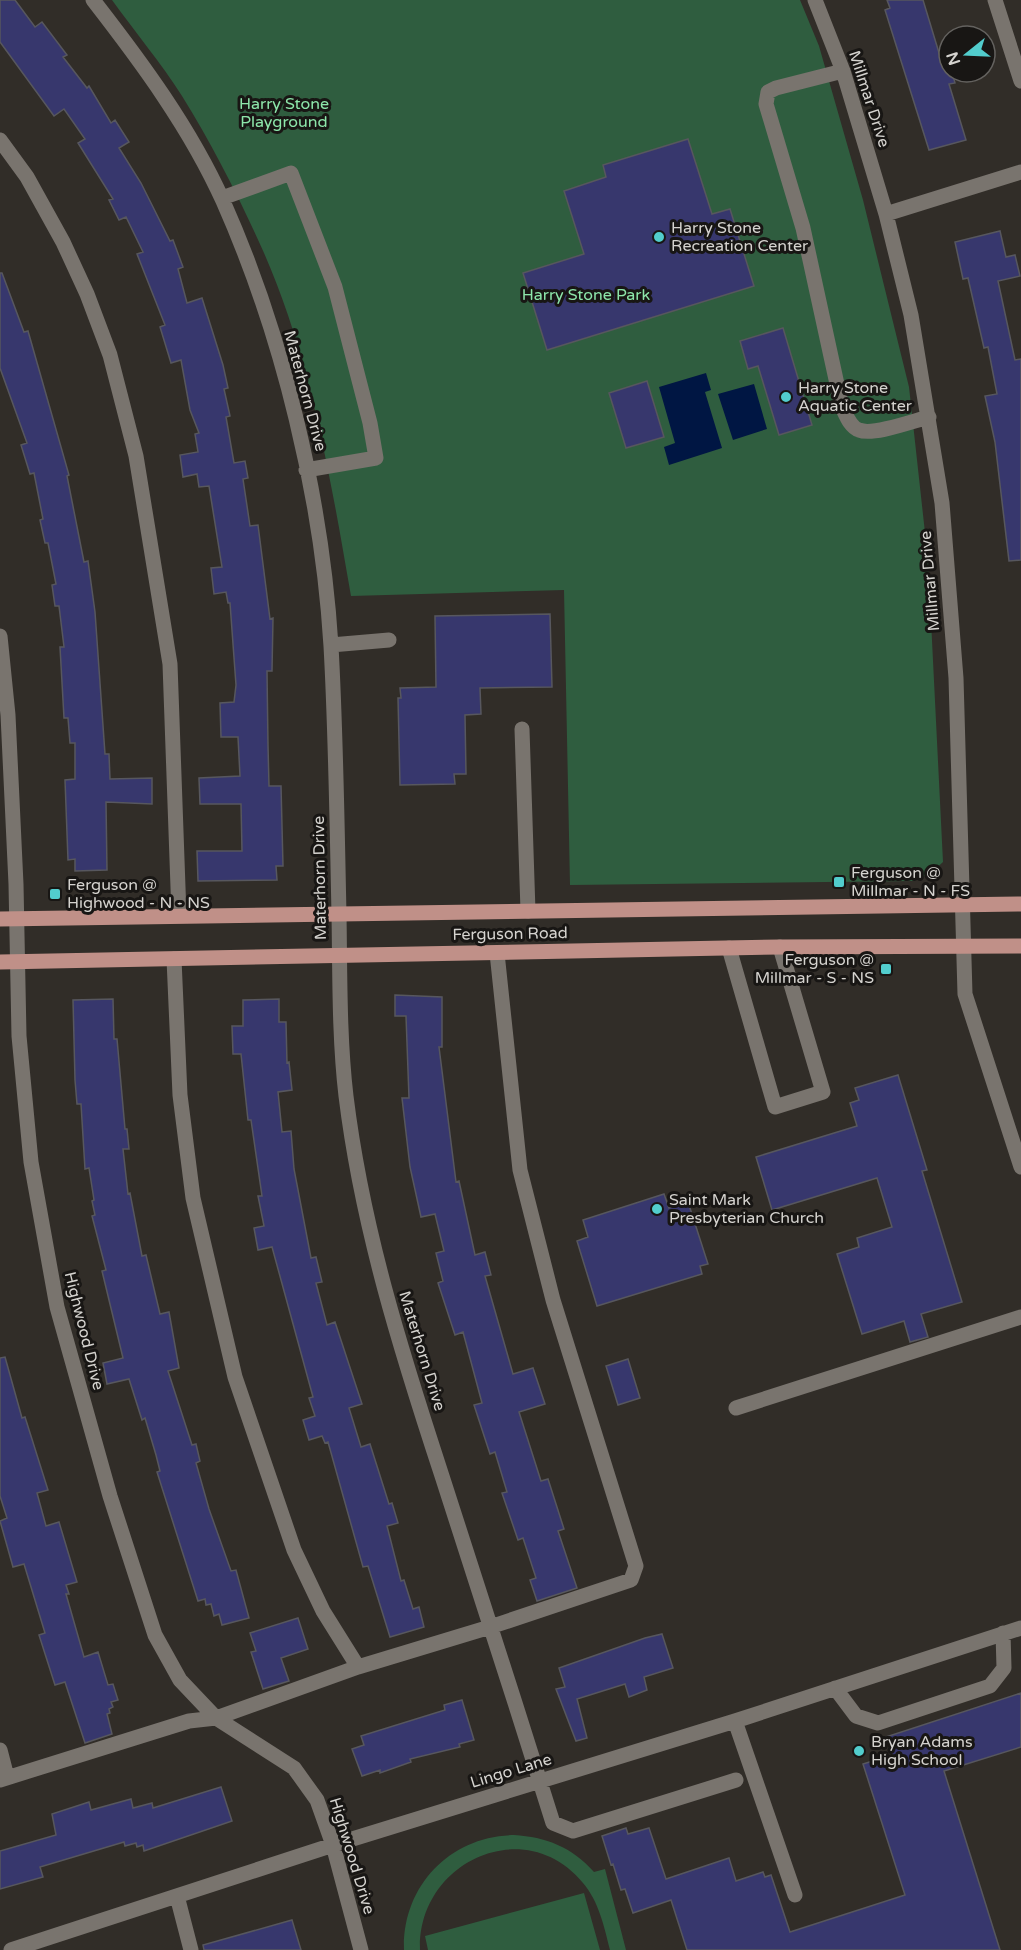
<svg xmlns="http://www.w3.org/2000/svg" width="1021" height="1950" viewBox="0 0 1021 1950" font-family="'Varela Round',sans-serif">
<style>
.green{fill:#2f5d3f}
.water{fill:#001643}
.building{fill:#37376d;stroke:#57575e;stroke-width:1.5}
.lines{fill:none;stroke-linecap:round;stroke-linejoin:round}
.minor{stroke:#79746e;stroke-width:15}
.major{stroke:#c09088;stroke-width:15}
.poi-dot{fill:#52cdcd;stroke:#181614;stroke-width:2}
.labels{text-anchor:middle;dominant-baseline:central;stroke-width:6;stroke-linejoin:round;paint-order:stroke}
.street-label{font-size:16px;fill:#d5d3cf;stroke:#181614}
.park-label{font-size:16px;fill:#8de6aa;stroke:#181614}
.poi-label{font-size:16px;fill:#d5d3cf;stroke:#181614;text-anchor:start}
</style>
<rect width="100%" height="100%" fill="#312d28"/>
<path class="green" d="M112,0H800L819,46L863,200L909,387L928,560L943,862L931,873L914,881L570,885L564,590L351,596C331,481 311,360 264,253C240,199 213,146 182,96C161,63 135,32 112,0Z
M514,1835C546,1837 572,1847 594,1872L605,1869L626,1950H610C604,1926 599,1902 583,1883C525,1812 417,1862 420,1950H404C402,1886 450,1836 514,1835Z
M584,1893L600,1950H428L425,1936Z"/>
<path class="water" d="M706,373L711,390L705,392L722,448L669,465L664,447L675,443L659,387Z
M754,384L767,429L733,440L718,394Z"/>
<path class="building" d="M0,0H15L35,27L42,22L67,55L63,57L87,88L89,86L111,123L115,120L129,142L119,148L141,183L170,241L173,240L183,267L178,269L187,303L202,298L223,365L228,388L224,389L230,416L226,417L234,463L245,461L248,478L243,479L250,526L258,525L270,619L273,618L272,671H267L268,745L269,786H281L283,866H276L277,880L198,881L197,851H242L241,804H200L199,778L240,776L238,737H221L220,703L234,702L236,685L230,603H228L226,592L214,594L211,568L222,567L209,486L199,487L197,474L183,477L180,455L198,452L195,434L199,433L190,410L181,360L171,363L160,327L165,325L137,254L143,252L126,217L119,220L109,200L113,199L78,143L85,139L64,109L54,116L0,42Z
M887,0H923L943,66L949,64V72H952L955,83L949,84L966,140L929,150L885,10L890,8Z
M688,139L712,214L730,209L754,286L547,350L523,273L584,254L564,191L606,177L603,165Z
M1000,231L1006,257L1015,255L1020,276L998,281L1015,360L1021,359V560L1009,561L995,442L985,396L997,394L988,347L984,348L968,278L963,279L955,242Z
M0,273H2L24,332L28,331L69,475L67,476L84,562L88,561L95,612L105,754H109L110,779L152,778V804L106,802L107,870L75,871V859L68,860L65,780L75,779V743H70L68,718H64L60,647H64L59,606H55L52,585L56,584L48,543H45L40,520L43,519L34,473L30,474L21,445L27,443L0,368Z
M783,328L812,425L779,435L758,366L748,369L740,341Z
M647,381L664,437L626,448L609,393Z
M550,614L552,687L480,688L481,714L465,715L466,774H454L455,784L400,785L398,698H401L400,688L436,687L435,616Z
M395,995L442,997V1047H439L456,1182L459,1181L475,1255L485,1252L491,1275L485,1276L513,1374L533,1368L545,1404L519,1412L541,1481L548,1479L564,1529L558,1531L577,1588L537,1601L530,1580L536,1578L523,1538L518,1540L502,1493L507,1492L495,1452L490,1454L474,1405L482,1403L463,1332L455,1335L438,1283L443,1281L436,1253L444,1251L435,1214L421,1217L410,1167L402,1098H409L406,1016H395Z
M113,999L114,1039H117L125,1129H127L129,1149H123L128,1194L130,1193L142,1256L146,1255L160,1314L169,1312L179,1368L168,1371L192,1445L196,1444L200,1461L196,1463L209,1509L231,1571L236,1570L249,1618L222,1625L219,1614L214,1616L211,1604L206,1605L205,1599L198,1601L157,1472L160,1471L156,1455L145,1418L142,1420L129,1379L107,1384L103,1363L123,1358L102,1271L106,1270L92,1216L95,1215L92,1201L94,1200L89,1168L85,1169L81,1104H77L75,1080L73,1000Z
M279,999V1022H286L287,1063L289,1062L292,1090L278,1092L282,1132L291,1131L294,1169L311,1258L316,1257L322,1282L316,1283L327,1325L335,1322L362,1404L349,1408L361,1447L370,1444L389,1504L392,1503L398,1523L387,1526L401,1581L404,1580L413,1609L419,1607L424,1627L390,1637L368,1566L363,1567L328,1442L325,1443L322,1436L309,1440L303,1420L315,1416L309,1398L313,1397L272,1247L258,1250L254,1228L264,1226L258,1196H262L251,1120H248L241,1054H233L232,1026H243V1000Z
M898,1075L927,1170L922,1171L962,1302L921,1314L928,1337L910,1342L904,1321L862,1334L837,1254L859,1247L857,1238L892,1227L877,1178L772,1210L756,1157L857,1126L850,1103L859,1100L855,1088Z
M664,1194L669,1208L688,1202L708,1264L700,1266L702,1274L597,1306L577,1241L588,1237L583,1220Z
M5,1357L22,1418L25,1417L48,1490L37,1493L46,1526L59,1522L77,1582L66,1585L69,1594H66L84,1657L98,1652L108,1685L113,1684L118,1700L111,1702L113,1707L109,1709L110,1713L107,1714L112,1734L85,1743L65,1682L55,1685L39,1635L45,1633L24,1564L13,1567L0,1521L7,1518L0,1496V1358Z
M628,1359L640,1398L618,1405L606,1366Z
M298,1618L308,1649L281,1658L289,1681L263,1689L251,1652L256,1651L250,1633Z
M662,1634L673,1668L644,1677L647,1690L629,1697L625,1684L577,1699L587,1738L576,1741L556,1689L565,1687L559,1668L645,1638Z
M1021,1693V1747L944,1771L1000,1950H687L671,1900L633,1913L625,1889L621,1890L613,1864L611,1865L602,1836L626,1828L628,1834L649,1828L666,1879L729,1858L736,1881L763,1872L765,1877L771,1875L790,1932L905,1895L863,1764L892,1755L886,1737Z
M462,1700L474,1740L459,1744L460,1747L410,1759L411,1762L380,1773V1770L362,1776L352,1749L364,1745L361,1736L445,1710L444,1705Z
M221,1787L232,1821L144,1851L143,1845L137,1847L136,1843L125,1846L124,1842L40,1867L43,1877L0,1889V1851L56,1835L52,1814L89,1802L91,1810L131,1799L133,1808L152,1803L153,1808Z
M292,1920L301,1950H204L203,1945Z"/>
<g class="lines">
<path class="minor" d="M93,0C142,63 190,128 223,201C283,336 322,498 331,646C336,735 337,825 339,914C340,974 339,1036 346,1096C362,1227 401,1351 442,1476C479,1592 517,1707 553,1823L573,1831L736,1780
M815,0L843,71L886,214L911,315L942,503L956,678L965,994L1021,1167
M995,0L1021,81
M843,71L776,88L768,92L766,104L803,228L842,407C846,415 850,427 859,430C873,436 913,421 929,417
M0,140L27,177L63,242L87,294L110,355L136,456L170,664L179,915
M222,198L291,173L335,287L370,423L376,458L306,470
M886,214L1021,172
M0,636L8,715L16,884L19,1036L31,1162L57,1307L110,1496L155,1635L180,1680L216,1718L294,1768L317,1800L333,1845L361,1950
M331,645L389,640
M522,729L528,911
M729,948L775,1107L823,1092L780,947
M174,959L180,1095L193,1198L235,1377L294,1550L323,1611L358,1667L490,1627L631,1580L636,1566L553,1300L520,1170L497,953
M736,1408L1021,1317
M835,1688L856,1716L878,1723L990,1686L1004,1668L1003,1633
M735,1721L795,1895
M0,1750L7,1777
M0,1780L189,1721L216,1718L358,1667
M177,1896L191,1950
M11,1950L333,1845L735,1721L1021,1628"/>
<path class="major" d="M0,919L1021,904
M0,962L780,947L1021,946"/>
</g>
<g class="poi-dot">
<circle cx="659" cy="237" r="6"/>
<circle cx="786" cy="397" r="6"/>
<rect x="833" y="876" width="12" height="12" rx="3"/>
<rect x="49" y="888" width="12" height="12" rx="3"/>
<rect x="880" y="963" width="12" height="12" rx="3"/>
<circle cx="657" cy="1209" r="6"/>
<circle cx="859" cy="1751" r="6"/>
</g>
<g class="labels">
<g class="street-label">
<text transform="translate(869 99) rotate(72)">Millmar Drive</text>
<text transform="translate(305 391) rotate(75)">Materhorn Drive</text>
<text transform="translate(930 581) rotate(-95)">Millmar Drive</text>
<text transform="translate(320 878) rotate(-91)">Materhorn Drive</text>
<text transform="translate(510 934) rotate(-1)">Ferguson Road</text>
<text transform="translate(84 1331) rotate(76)">Highwood Drive</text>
<text transform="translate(422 1351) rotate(73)">Materhorn Drive</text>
<text transform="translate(511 1771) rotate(-17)">Lingo Lane</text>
<text transform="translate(352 1856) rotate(73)">Highwood Drive</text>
</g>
<g class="park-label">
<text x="284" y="104">Harry Stone<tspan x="284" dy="18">Playground</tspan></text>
<text x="586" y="295">Harry Stone Park</text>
</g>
<g class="poi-label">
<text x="671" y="228">Harry Stone<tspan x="671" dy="18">Recreation Center</tspan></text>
<text x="798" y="388">Harry Stone<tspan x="798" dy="18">Aquatic Center</tspan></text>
<text x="851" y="873">Ferguson @<tspan x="851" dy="18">Millmar - N - FS</tspan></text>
<text x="67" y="885">Ferguson @<tspan x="67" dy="18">Highwood - N - NS</tspan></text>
<text x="874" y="960" text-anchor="end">Ferguson @<tspan x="874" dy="18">Millmar - S - NS</tspan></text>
<text x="669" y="1200">Saint Mark<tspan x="669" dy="18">Presbyterian Church</tspan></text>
<text x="871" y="1742">Bryan Adams<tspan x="871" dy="18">High School</tspan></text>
</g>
</g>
<g transform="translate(967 54) rotate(252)"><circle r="28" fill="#181614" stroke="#64625f" stroke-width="1.5"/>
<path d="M0-4.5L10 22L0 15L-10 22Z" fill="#52cdcd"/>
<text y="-9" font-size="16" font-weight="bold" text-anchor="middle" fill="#d5d3cf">N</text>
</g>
</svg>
